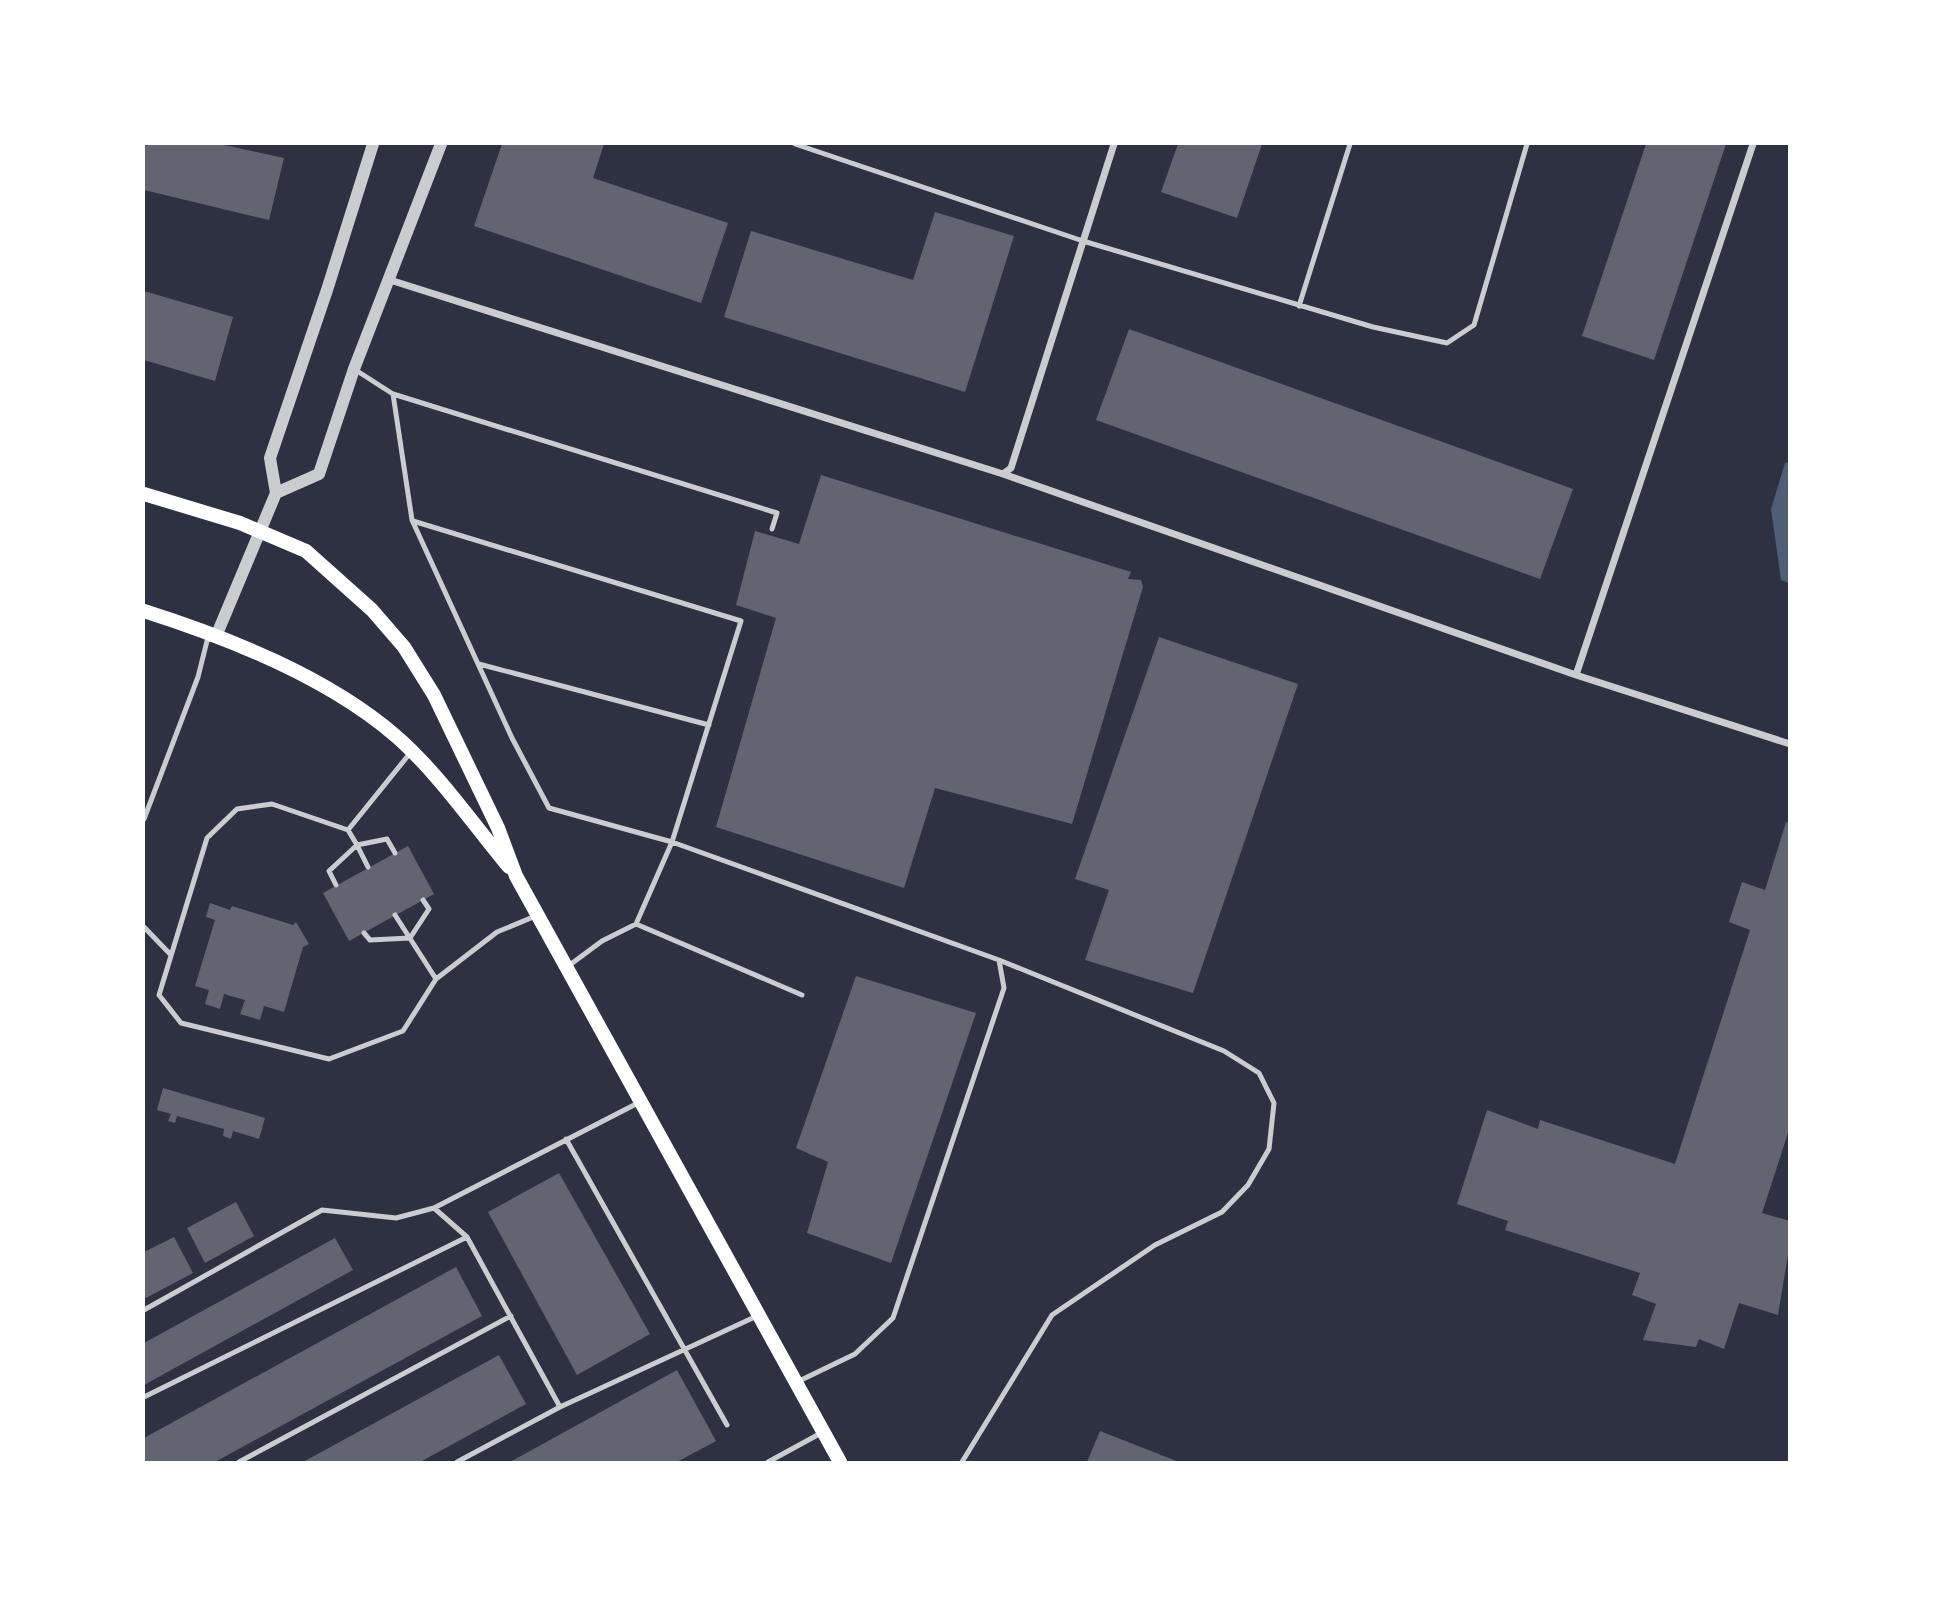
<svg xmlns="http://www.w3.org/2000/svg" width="1933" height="1606" viewBox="0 0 1933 1606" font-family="Commissioner,sans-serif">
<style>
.water{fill:#4f5d75}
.building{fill:#626471}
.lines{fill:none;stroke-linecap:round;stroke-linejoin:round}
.service{stroke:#caccd0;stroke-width:5}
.minor{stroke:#caccd0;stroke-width:7}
.tertiary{stroke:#caccd0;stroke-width:12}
.secondary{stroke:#fff;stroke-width:14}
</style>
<rect width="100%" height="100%" fill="#2d3142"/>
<path class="water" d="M1789,462V583L1781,580L1771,509L1785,463Z"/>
<path class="building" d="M144,144H220L284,158L269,220L144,190Z
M502,144H604L593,178L728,223L701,303L474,226Z
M1178,144H1262L1237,218L1161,192Z
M1646,144H1726L1654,360L1582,336Z
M935,212L1014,236L965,392L724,317L751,231L913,280Z
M144,291L233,317L215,381L144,360Z
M1129,329L1573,489L1540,579L1096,420Z
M821,475L1131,572L1128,579L1141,580L1143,587L1072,824L935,788L904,888L716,827L776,618L736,605L755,531L799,544Z
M1159,637L1298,684L1193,993L1085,960L1109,890L1075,879Z
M1786,822L1790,823V1127L1762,1213L1790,1221V1243L1778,1315L1739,1303L1724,1349L1699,1339L1696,1347L1643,1340L1656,1304L1632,1295L1640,1273L1505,1230L1508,1221L1457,1204L1487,1110L1538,1129L1540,1120L1675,1164L1750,930L1729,922L1742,882L1765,890Z
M408,846L434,894L349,941L323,893Z
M210,903L230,910L232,906L293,925L296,922L309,944L303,947L284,1012L264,1006L260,1020L240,1014L245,1000L224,994L220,1009L205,1004L209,990L195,986L215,920L206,917Z
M856,976L976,1013L891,1263L807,1233L828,1162L796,1148Z
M163,1088L265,1118L259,1139L233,1131L231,1139L223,1136L224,1129L177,1116L175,1123L168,1121L171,1114L157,1110Z
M559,1173L650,1334L577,1375L488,1212Z
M236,1202L254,1236L205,1263L187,1228Z
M174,1237L193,1273L144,1299V1252Z
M335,1238L353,1270L144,1385V1343Z
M456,1267L482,1316L215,1462H144V1438Z
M499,1355L526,1404L420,1462H303Z
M677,1370L716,1441L677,1462H510Z
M1100,1431L1179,1462H1087Z"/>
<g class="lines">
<path class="service" d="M795,144L1083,241L1373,327L1447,343L1474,325L1527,144
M1299,306L1350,144
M354,369L393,394L777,513L772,529
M393,394L412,520L512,738L549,808L672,842L999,960L1004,988L893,1318L855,1354L797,1382
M413,521L741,621L672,842L636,924L602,941L567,967
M479,664L709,725
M411,752L348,830L272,804L237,809L207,838L159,995L181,1023L329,1059L403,1031L436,979L497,932L538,915
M144,819L198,677L207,641L213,637
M348,830L357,845L387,839L395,853
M336,885L329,871L357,845L368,867
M395,915L436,979
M636,924L802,995
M144,927L170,954
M364,933L370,940L410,938L429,909L423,900
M638,1103L434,1208L467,1237L560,1407L757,1316
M566,1139L727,1425
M144,1310L322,1210L396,1218L434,1208
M144,1397L467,1237
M239,1462L511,1316
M457,1462L560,1407
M768,1462L823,1432
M962,1462L1052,1315L1155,1245L1222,1212L1248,1185L1269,1149L1274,1103L1259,1073L1224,1051L999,960"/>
<path class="minor" d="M390,280L1003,474L1576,675L1790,744
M1003,474L1011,468L1114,144
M1576,675L1753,144"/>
<path class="tertiary" d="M276,493L319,474L354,369L441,144
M217,634L276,493L270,458L327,290L373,144"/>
<path class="secondary" d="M144,494L240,523L306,551L372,610L404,647L434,695L498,828L516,876L840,1462
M144,611C229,638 328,677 397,737C439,774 473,824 509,867"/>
</g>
<rect width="1933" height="1606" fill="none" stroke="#ffffff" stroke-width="290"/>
</svg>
